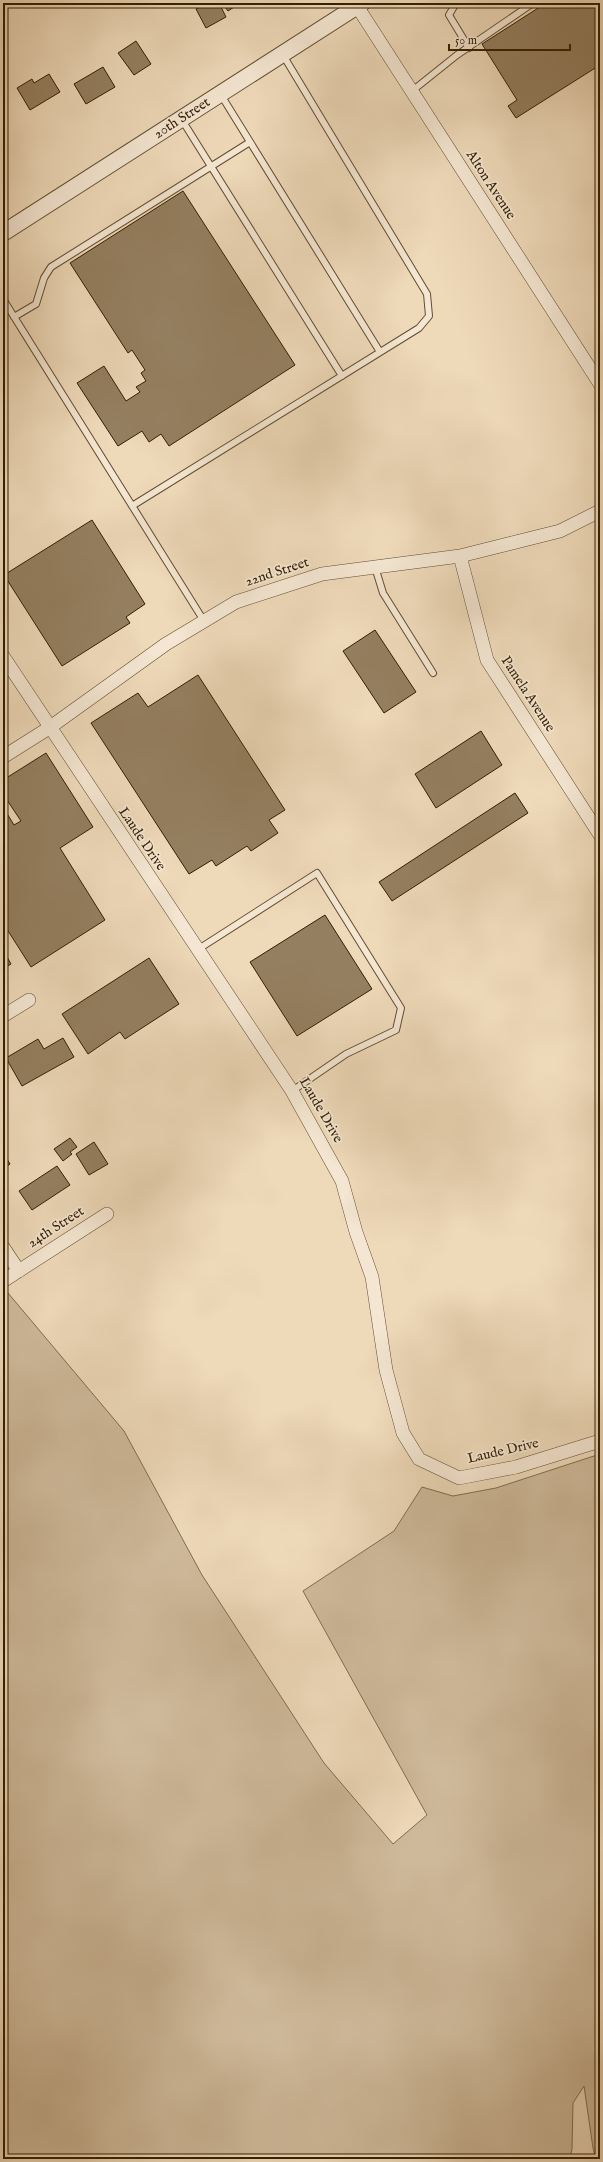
<svg xmlns="http://www.w3.org/2000/svg" width="603" height="2162" viewBox="0 0 603 2162" font-family="'IM FELL English',serif">
<style>
.green{fill:#ceb99a;stroke:#806c4d}
.building{fill:#947f60;stroke:#321e00}
.lines{fill:none;stroke-linecap:round;stroke-linejoin:round}
.service-casing{stroke:#614d2e;stroke-width:8}
.minor-casing{stroke:#614d2e;stroke-width:14}
.tertiary-casing{stroke:#614d2e;stroke-width:18}
.service{stroke:#f4e6d2;stroke-width:6}
.minor{stroke:#f4e6d2;stroke-width:13}
.tertiary{stroke:#f4e6d2;stroke-width:16}
.labels{text-anchor:middle;dominant-baseline:central;stroke-width:3.5;stroke-linejoin:round;paint-order:stroke}
.street-label{font-size:14px;fill:#321e00;stroke:#f4e6d2}
</style>
<rect width="100%" height="100%" fill="#eed9b9"/>
<filter id="stains"><feTurbulence type="fractalNoise" baseFrequency=".005" numOctaves="4"/><feColorMatrix values="0 0 0 0 .2 0 0 0 0 .09 0 0 0 0 .02 0 0 0 .5 -.17"/></filter>
<radialGradient id="worn" r=".72"><stop offset=".6" stop-color="#630" stop-opacity="0"/><stop offset="1" stop-color="#630" stop-opacity=".3"/></radialGradient>
<path class="green" d="M8,1293L124,1431L202,1575L324,1763L393,1844L427,1815L303,1591L394,1531L422,1487L453,1496L496,1488L600,1454V2159H596L593,2148L584,2086L573,2103L572,2149L570,2159H3V1296Z"/>
<path class="building" d="M207,3H219L226,17L206,28L196,9Z
M222,3H240L228,11Z
M546,3H600V65L516,118L508,106L517,100L482,44Z
M136,41L151,64L134,75L118,53Z
M103,67L115,87L86,104L74,84Z
M49,74L60,92L30,110L17,88L32,79L34,83Z
M183,191L295,365L169,446L161,434L149,442L142,431L118,446L77,383L104,366L126,401L140,392L136,387L146,381L141,373L145,370L132,350L128,353L70,263Z
M92,520L145,604L126,617L130,623L62,666L4,575Z
M375,630L416,692L384,713L343,651Z
M198,675L285,810L269,820L278,833L251,851L247,846L216,866L212,860L189,874L91,723L138,693L148,707Z
M481,731L502,765L436,808L415,774Z
M46,753L93,827L60,848L105,920L31,967L3,923V807L14,825L21,821L3,794V780Z
M515,793L528,813L392,901L379,882Z
M325,915L372,989L297,1036L250,962Z
M3,950L11,964L3,969L5,971L3,973Z
M149,958L179,1004L125,1039L120,1032L88,1054L62,1014Z
M63,1038L74,1057L22,1086L6,1058L38,1039L44,1049Z
M70,1138L77,1147L70,1152L72,1154L63,1161L54,1149Z
M94,1142L108,1164L89,1175L76,1154Z
M3,1153L10,1164L3,1169Z
M57,1166L70,1185L32,1210L19,1191Z"/>
<g class="lines">
<g class="service-casing">
<path id="service" d="M456,3L449,15L469,48
M412,91L457,55L533,3
M221,95L380,352
M182,120L342,376
M3,299L204,621
M14,317L36,304L44,278L51,267L250,142
M132,506L419,328L429,316L427,294L283,55
M375,567L383,593L433,673
M197,950L317,873L401,1008L396,1030L346,1054L292,1091"/>
</g>
<g class="minor-casing">
<path id="minor" d="M355,3L600,384
M460,556L487,660L600,835
M3,656L292,1091L342,1181L356,1232L372,1277L386,1370L403,1433L419,1459L459,1478L516,1467L600,1441
M3,757L49,728L166,644L236,602L322,574L460,556L560,531L600,511
M3,1016L29,1000
M3,1247L19,1271
M3,1281L107,1214"/>
</g>
<g class="tertiary-casing">
<path id="tertiary" d="M3,233L362,3"/>
</g>
<use href="#service" class="service"/>
<use href="#minor" class="minor"/>
<use href="#tertiary" class="tertiary"/>
</g>
<g class="labels">
<g class="street-label">
<text transform="translate(182 118) rotate(-33)">20th Street</text>
<text transform="translate(491 185) rotate(57)">Alton Avenue</text>
<text transform="translate(277 572) rotate(-18)">22nd Street</text>
<text transform="translate(528 694) rotate(57)">Pamela Avenue</text>
<text transform="translate(142 839) rotate(56)">Laude Drive</text>
<text transform="translate(321 1110) rotate(60)">Laude Drive</text>
<text transform="translate(56 1227) rotate(-33)">24th Street</text>
<text transform="translate(503 1451) rotate(-13)">Laude Drive</text>
</g>
</g>
<rect width="603" height="2162" fill="none" stroke="#eed9b9" stroke-width="16"/>
<rect x="4" y="4" width="595" height="2154" fill="none" stroke="#321e00" stroke-width="2"/>
<rect x="8" y="8" width="587" height="2146" fill="none" stroke="#321e00"/>
<path d="M449 44v6h121v-6" fill="none" stroke="#321e00" stroke-width="2"/>
<text x="455" y="44" font-size="12" fill="#321e00" stroke="#f4e6d2" stroke-width="3" paint-order="stroke">50 m</text>
<rect width="100%" height="100%" filter="url(#stains)"/>
<rect width="100%" height="100%" fill="url(#worn)"/>
</svg>
